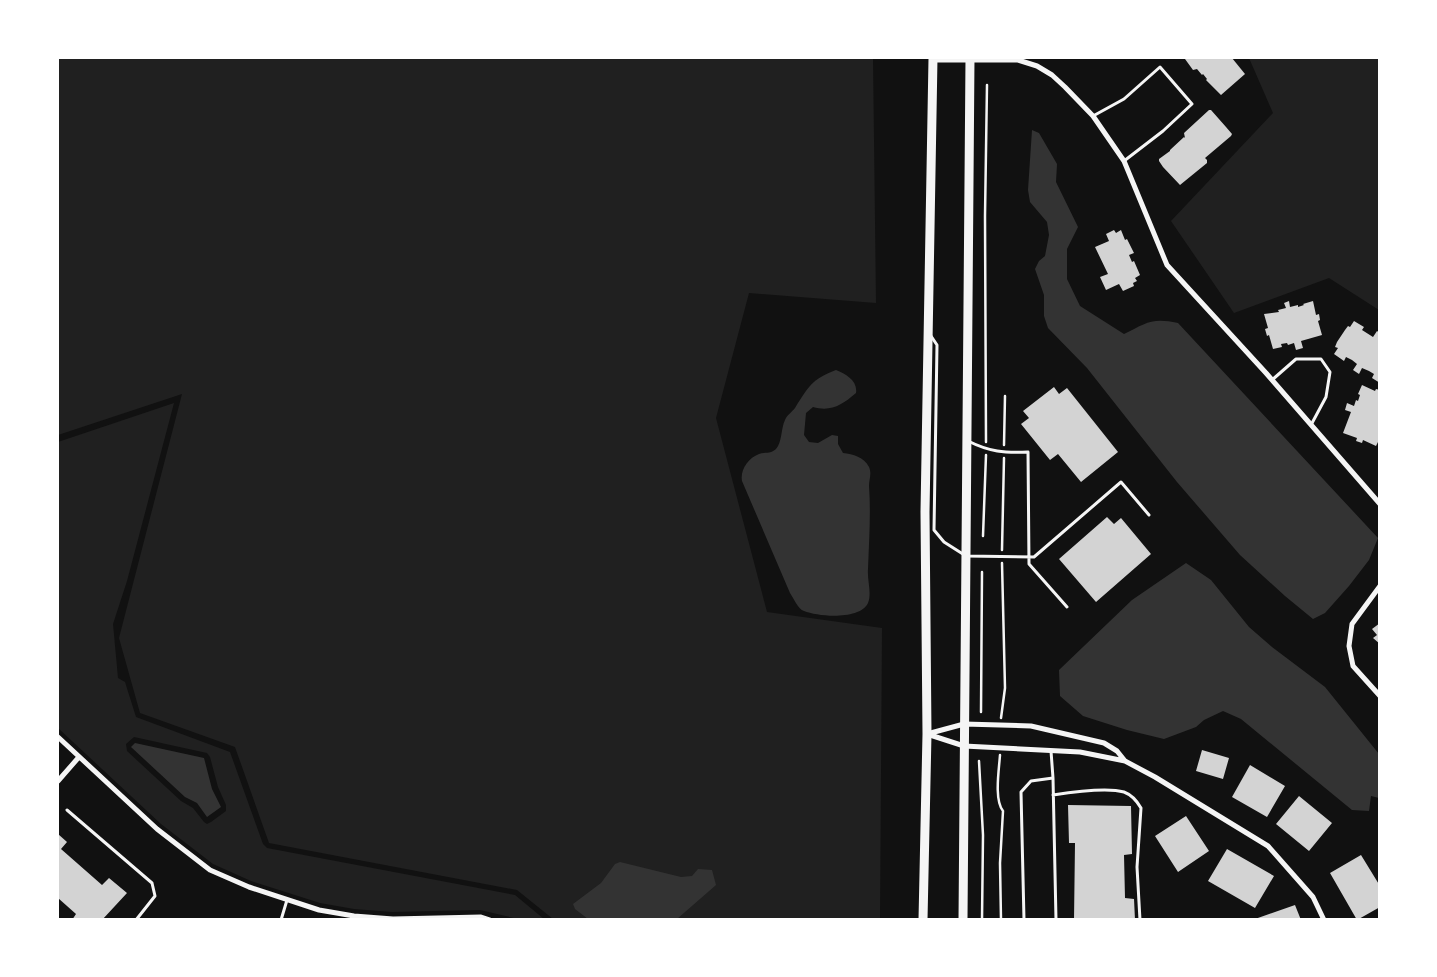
<svg xmlns="http://www.w3.org/2000/svg" width="1437" height="977" viewBox="0 0 1437 977" font-family="'Roboto Condensed',sans-serif">
<style>
.green{fill:#202020;fill-rule:evenodd}
.water{fill:#333}
.building{fill:#d3d3d3}
.lines{fill:none;stroke-linecap:round;stroke-linejoin:round}
.path{stroke:#f5f5f5;stroke-width:2.5}
.service{stroke:#f5f5f5;stroke-width:3}
.minor{stroke:#f5f5f5;stroke-width:5}
.secondary{stroke:#f5f5f5;stroke-width:9}
</style>
<rect width="100%" height="100%" fill="#111"/>
<path class="green" d="M58,58H873L876,303L749,293L716,418L767,612L882,628L880,919H553L517,890L269,843L235,747L140,713L119,638L182,394L58,435Z
M1249,58H1379V310L1329,278L1234,313L1171,221L1273,113Z
M174,403L127,581L113,624L118,678L125,682L136,717L230,752L263,844L267,848L515,895L544,919H518L480,910L392,912L354,909L320,903L251,881L213,864L161,824L58,728V442ZM134,737L207,753L210,757L218,787L226,805V811L211,822L207,824L204,822L193,808L181,801L127,751L126,744Z"/>
<path class="water" d="M1032,130L1039,133L1057,164L1056,182L1078,227L1067,249V279L1080,306L1124,334C1146,323 1152,317 1178,323L1378,538L1369,560L1349,586L1325,613L1313,619L1285,596L1240,555L1177,482L1087,368L1048,328L1044,316V295L1035,269L1039,261L1045,256L1049,235L1047,222L1030,202L1028,190Z
M836,370C846,374 858,381 856,393C842,405 831,412 813,407L806,413L804,435L809,442L818,443L832,435L838,436V444L843,453C853,454 864,457 869,467C872,474 869,479 869,486C871,513 869,541 868,569C867,580 872,593 868,603C860,620 819,617 804,611C798,609 794,599 790,593L742,481C740,470 748,458 759,454C765,452 771,454 776,449C782,443 781,428 785,420C787,415 792,412 795,408C809,386 811,380 836,370Z
M1186,563L1211,580L1249,627L1272,647L1325,687L1379,754V798L1371,796L1369,811L1352,810L1241,719L1223,711L1204,720L1196,727L1164,739L1127,730L1083,716L1060,696L1059,670L1132,600Z
M135,743L204,758L212,789L221,807L207,817L197,803L185,797L131,747Z
M620,862L681,877L692,876L698,869L712,870L716,885L677,919H588L575,909L573,904L601,883L615,864Z"/>
<path class="building" d="M1182,58H1232L1245,74L1221,95L1206,80L1207,79L1203,74L1202,75L1197,69L1193,70L1185,59Z
M1209,110H1211L1226,127L1232,134L1231,136L1205,158L1207,160V163L1180,185L1163,167L1159,161V159L1170,151V150L1184,137L1185,138L1184,133Z
M1114,230L1116,233L1121,230L1125,240L1127,239L1134,253L1129,255L1132,262L1134,261L1140,275L1135,278L1137,281L1133,283L1134,286L1123,291L1119,284L1106,290L1100,277L1108,274L1095,247L1109,241L1106,234Z
M1289,301L1290,307L1298,305V307L1304,305L1303,304L1313,301L1316,315L1319,314L1320,320L1318,321L1322,335L1301,341L1303,348L1296,350L1294,343L1288,345L1287,343L1281,344L1282,347L1273,349L1269,335L1267,336L1265,329L1268,328L1264,314L1279,312L1278,310L1286,308L1284,303Z
M1354,321L1364,327L1362,330L1373,337L1377,331L1380,333V383L1372,378L1374,374L1369,371L1362,368L1359,374L1353,370L1357,364L1352,360L1346,357L1344,361L1334,354L1338,348L1335,347L1337,342L1345,330L1348,326L1350,327Z
M1362,385L1375,391L1376,389L1380,390V432L1378,436L1380,438L1376,446L1363,440L1362,443L1356,441L1357,438L1343,433L1351,412L1345,410L1347,403L1354,406L1356,400L1358,401L1360,395L1358,394Z
M1054,387L1059,394L1067,388L1118,452L1081,482L1058,454L1050,460L1021,424L1029,418L1023,411Z
M1107,517L1114,524L1121,518L1151,554L1096,602L1059,559Z
M1380,623V644L1373,638L1377,635L1372,629Z
M1202,750L1229,758L1223,779L1196,771Z
M1250,765L1285,786L1267,817L1232,797Z
M1299,796L1332,823L1309,851L1276,824Z
M1068,805L1131,806L1132,854L1124,855L1125,898L1134,899L1135,920H1074L1075,843H1069Z
M1186,816L1209,851L1178,872L1155,836Z
M58,834L67,842L61,849L102,885L109,878L127,893L102,920H72L76,914L58,898Z
M1227,849L1274,876L1255,908L1208,881Z
M1361,855L1380,886V907L1357,920L1330,873Z
M1295,905L1301,920H1255V919Z"/>
<g class="lines">
<path class="path" d="M986,442L985,216L987,85
M1004,445L1005,396
M983,536L986,455
M1002,550L1004,458
M981,712L982,572
M1001,718L1005,688L1002,563
M1000,755C999,770 994,800 1003,811L1000,863L1001,920
M979,761L983,835L982,920"/>
<path class="service" d="M1093,116L1124,99L1160,67L1192,104L1163,131L1124,161
M931,336L937,345L934,530L944,542L966,556L1034,557L1121,482L1149,515
M1272,380L1296,359H1321L1330,372L1326,397L1311,425
M968,441C990,452 1004,453 1028,452L1029,564L1067,607
M1053,778L1056,920
M1053,795C1072,792 1107,787 1124,792C1132,795 1137,801 1141,808L1137,867L1140,920
M67,810L152,883L155,896L136,920
M281,920L287,900
M1024,920L1021,792L1031,781L1053,778L1051,751"/>
<path class="minor" d="M933,60H1018L1037,66L1052,75L1065,87L1093,116L1124,161L1167,265L1266,373L1380,504
M1380,586L1352,624L1349,646L1353,666L1380,696
M927,734L964,746L1080,752L1125,761L1155,777L1268,846L1313,897L1324,920
M927,734L964,724L1031,726L1104,743L1117,751L1125,761
M58,737L157,829L210,870L249,887L319,910L354,916L393,919L481,917L490,920
M58,781L79,757"/>
<path class="secondary" d="M923,920L927,734L925,512L933,58
M963,920L970,58"/>
</g>
<rect width="1437" height="977" fill="none" stroke="#ffffff" stroke-width="118"/>
</svg>
